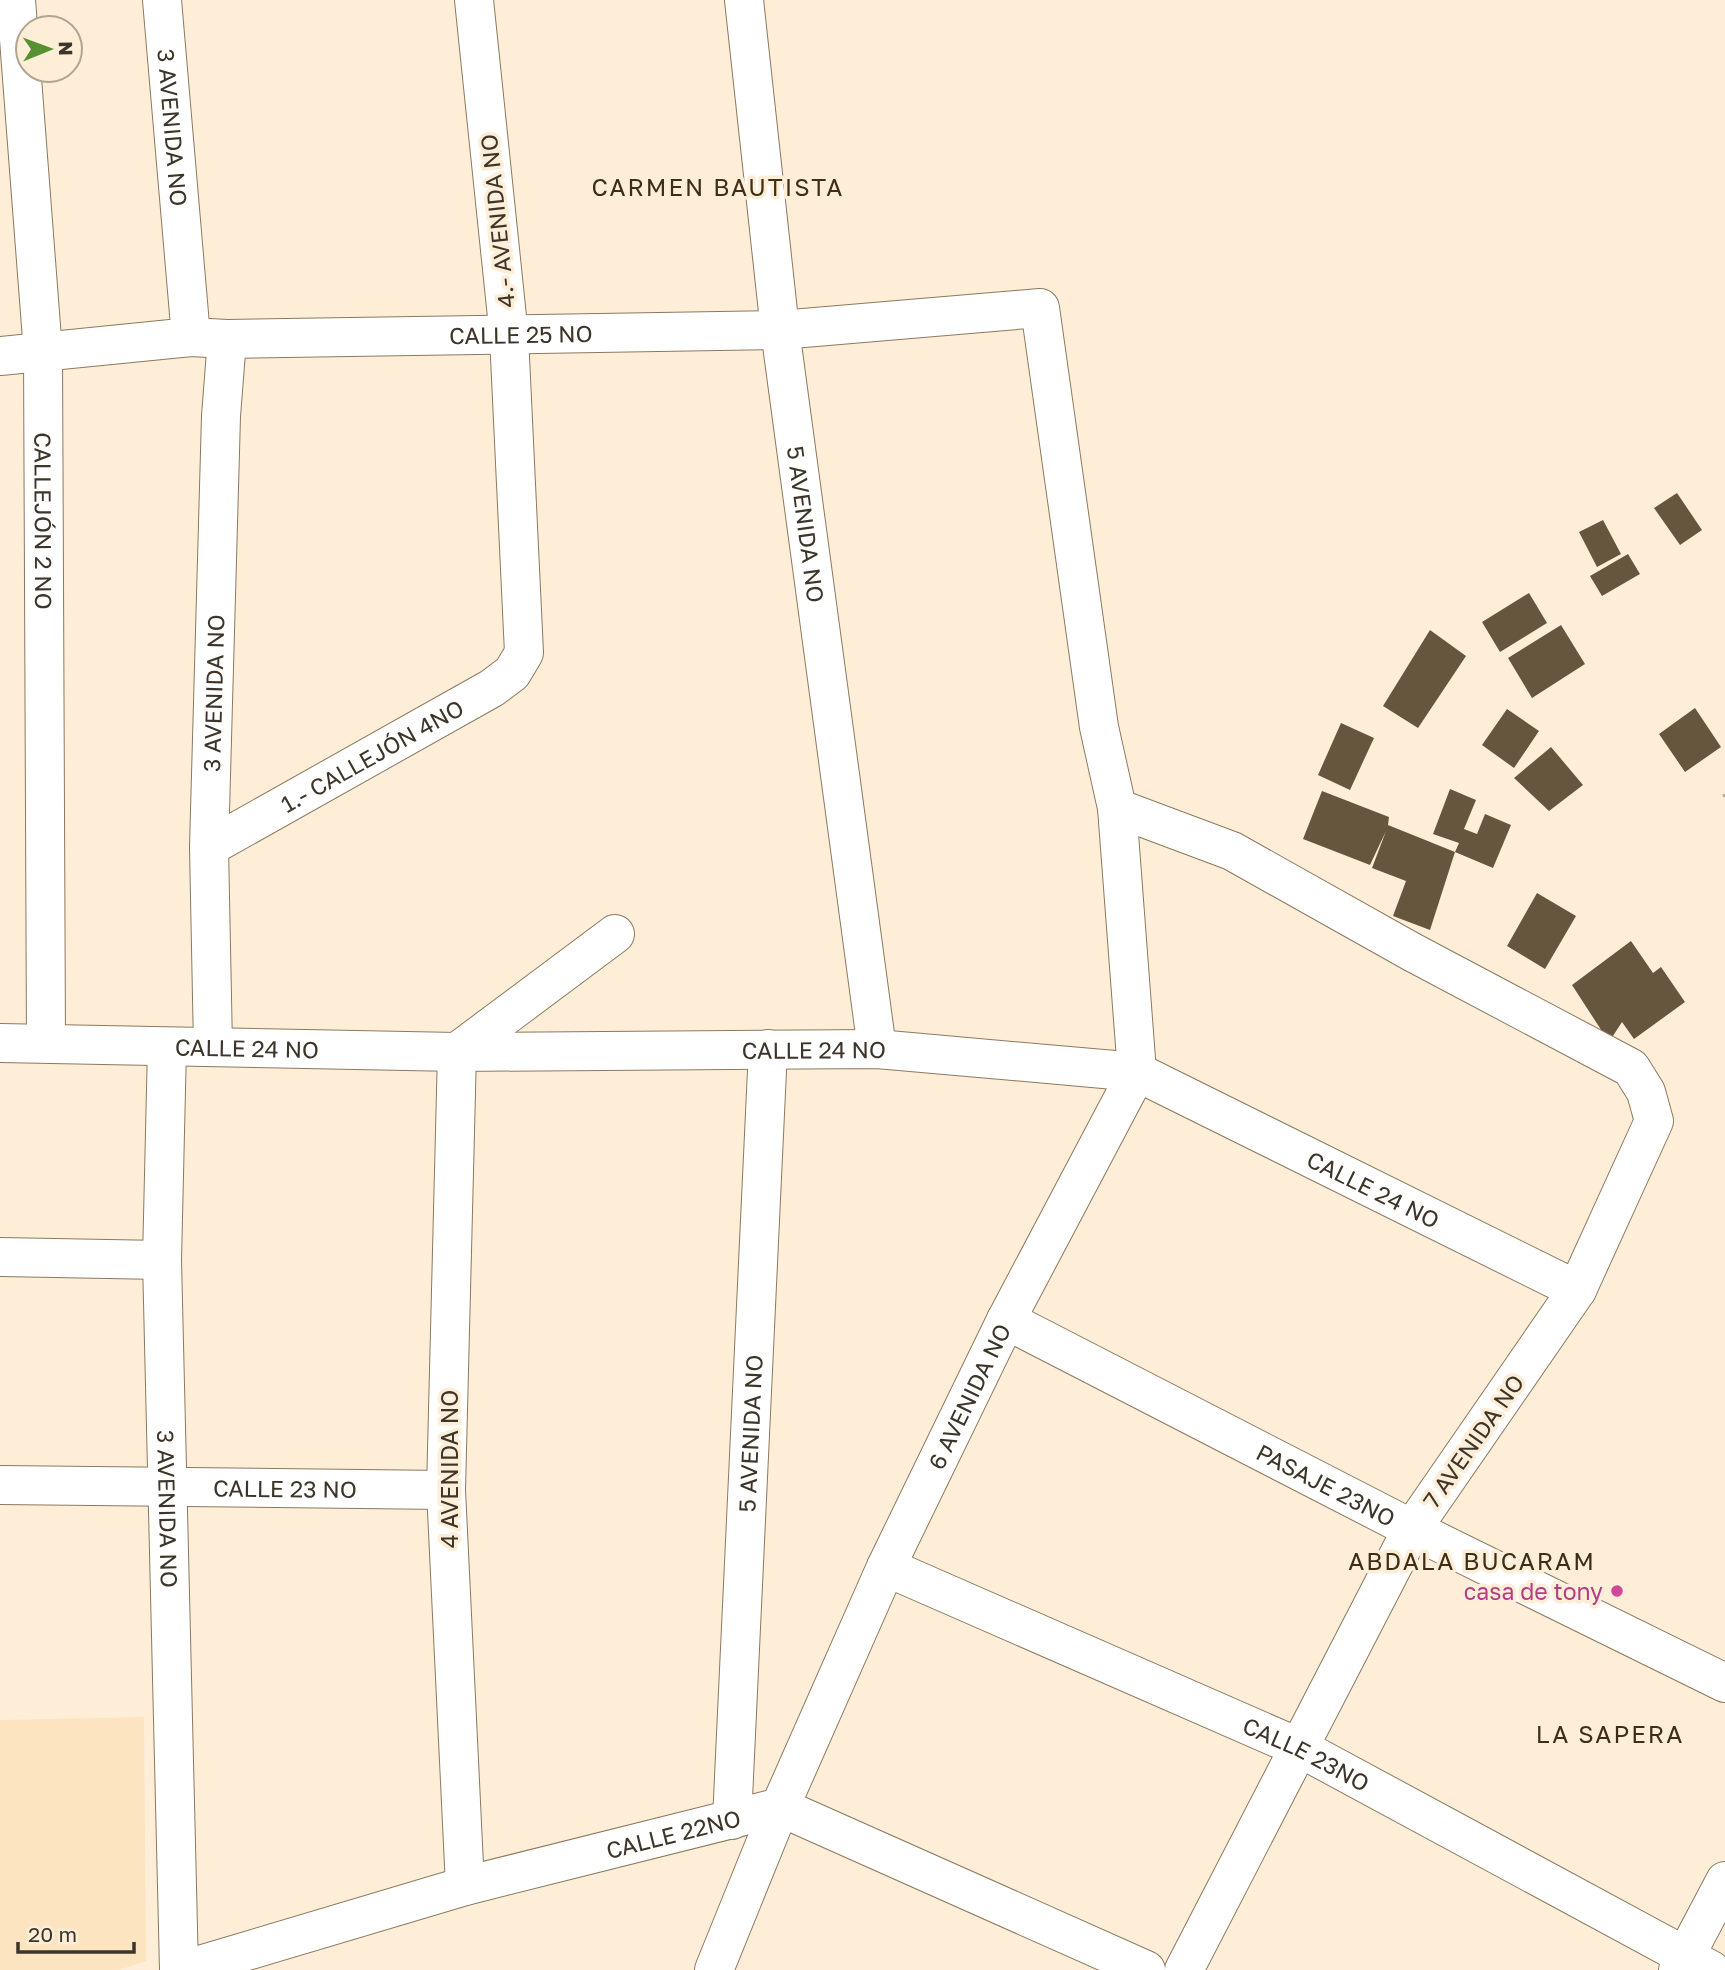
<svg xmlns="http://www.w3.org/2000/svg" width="1725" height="1970" viewBox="0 0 1725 1970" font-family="'Golos Text',sans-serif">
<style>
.built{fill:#fce4c0}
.building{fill:#66563d}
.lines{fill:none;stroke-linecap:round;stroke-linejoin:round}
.street-casing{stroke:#8b795f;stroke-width:40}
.path{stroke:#bbae9b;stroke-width:4.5;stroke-dasharray:3.5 3.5;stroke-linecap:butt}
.street{stroke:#fff;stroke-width:38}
.hotel-dot{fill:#d1479c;stroke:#feeed7;stroke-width:2.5}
.labels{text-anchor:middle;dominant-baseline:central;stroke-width:7;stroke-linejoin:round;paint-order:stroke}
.street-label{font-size:23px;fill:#3d352a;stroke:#feeed7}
.hotel-label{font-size:23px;fill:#b23c85;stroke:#feeed7;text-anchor:end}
.neighbourhood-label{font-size:24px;letter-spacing:2px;fill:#3d2e16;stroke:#feeed7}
</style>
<rect width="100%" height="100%" fill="#feeed7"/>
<path class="built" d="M144,1717L146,1961L119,1970H0V1720Z"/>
<path class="building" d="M1677,493L1702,530L1680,545L1654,508Z
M1603,520L1621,554L1597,567L1579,532Z
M1628,554L1640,574L1602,596L1590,576Z
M1529,593L1547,623L1500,652L1482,622Z
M1561,625L1585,664L1532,698L1508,658Z
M1430,630L1466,656L1418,728L1383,706Z
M1695,708L1721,747L1685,772L1659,734Z
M1507,709L1539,731L1514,768L1482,745Z
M1341,723L1374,738L1350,790L1318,775Z
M1551,747L1583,785L1549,811L1514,778Z
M1450,789L1476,800L1464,829L1477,834L1485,814L1511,825L1493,868L1455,852L1459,843L1433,834Z
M1322,791L1389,817L1388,825L1455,852L1430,930L1393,916L1406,881L1372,868L1386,831L1370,865L1303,839Z
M1537,893L1576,916L1545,969L1507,946Z
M1631,941L1653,973L1661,967L1685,1002L1634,1039L1622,1022L1609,1042L1572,985Z"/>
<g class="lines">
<g class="street-casing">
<g id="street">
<path id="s1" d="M16,0L43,352L46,1043"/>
<path id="s2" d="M162,0L191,337"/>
<path id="s3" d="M744,0L780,330L877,1049"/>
<path id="s4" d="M0,356L191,337L227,339L780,330L1040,308L1099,727L1117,808L1232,851L1412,952L1631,1068L1646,1092L1654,1121L1577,1290L1412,1529L1184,1970"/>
<path id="s5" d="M209,847L492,688L512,673L524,653L509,336L474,0"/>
<path id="s6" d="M0,1043L457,1052L877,1049L1137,1072L1577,1290"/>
<path id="s7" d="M167,1047L162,1260L179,1970"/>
<path id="s8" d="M213,1047L209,847L221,416L227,339"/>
<path d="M0,1257L162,1260"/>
<path id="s9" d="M1006,1320L1412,1529L1725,1683"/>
<path id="s10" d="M0,1485L446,1490"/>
<path id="s11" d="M886,1567L1300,1748L1711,1970"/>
<path id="s12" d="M732,1820L768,1049"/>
<path d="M465,1886L446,1490L457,1052L615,934"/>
<path id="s13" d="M183,1970L465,1886L780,1807L1146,1970"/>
<path id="s14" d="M714,1970L780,1807L886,1567L1006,1320L1137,1072L1117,808"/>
<path d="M1678,1970L1725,1881"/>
</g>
</g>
<path class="path" d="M1725,794V797"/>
<use href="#street" class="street"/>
</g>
<circle class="hotel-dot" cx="1617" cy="1591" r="7"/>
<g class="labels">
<g class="street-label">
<text stroke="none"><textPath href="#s2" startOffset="128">3 AVENIDA NO</textPath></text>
<text transform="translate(497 221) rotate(-96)">4.- AVENIDA NO</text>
<text stroke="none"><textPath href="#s4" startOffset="522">CALLE 25 NO</textPath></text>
<text stroke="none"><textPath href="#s1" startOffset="522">CALLEJÓN 2 NO</textPath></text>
<text stroke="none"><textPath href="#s3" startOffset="528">5 AVENIDA NO</textPath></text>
<text stroke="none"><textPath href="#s8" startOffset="354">3 AVENIDA NO</textPath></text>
<text stroke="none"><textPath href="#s5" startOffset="187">1.- CALLEJÓN 4NO</textPath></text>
<text stroke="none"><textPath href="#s6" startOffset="247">CALLE 24 NO</textPath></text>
<text stroke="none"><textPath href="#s6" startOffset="814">CALLE 24 NO</textPath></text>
<text stroke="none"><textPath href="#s6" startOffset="1402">CALLE 24 NO</textPath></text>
<text stroke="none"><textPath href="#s14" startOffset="628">6 AVENIDA NO</textPath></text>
<text stroke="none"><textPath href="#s12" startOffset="387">5 AVENIDA NO</textPath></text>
<text transform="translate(1473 1441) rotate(-55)">7 AVENIDA NO</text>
<text transform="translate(449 1469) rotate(-90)">4 AVENIDA NO</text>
<text stroke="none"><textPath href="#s9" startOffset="360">PASAJE 23NO</textPath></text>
<text stroke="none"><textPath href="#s10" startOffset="285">CALLE 23 NO</textPath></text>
<text stroke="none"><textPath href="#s7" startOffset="462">3 AVENIDA NO</textPath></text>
<text stroke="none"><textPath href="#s11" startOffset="460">CALLE 23NO</textPath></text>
<text stroke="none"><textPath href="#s13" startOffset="509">CALLE 22NO</textPath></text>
</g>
<g class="hotel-label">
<text x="1603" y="1591">casa de tony</text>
</g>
<g class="neighbourhood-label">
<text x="718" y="186">CARMEN BAUTISTA</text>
<text x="1472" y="1560">ABDALA BUCARAM</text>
<text x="1610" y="1733">LA SAPERA</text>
</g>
</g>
<g transform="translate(49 49) rotate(89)"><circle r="33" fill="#feeed7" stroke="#b1a492" stroke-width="2"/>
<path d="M0-5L12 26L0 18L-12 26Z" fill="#57912f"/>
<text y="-10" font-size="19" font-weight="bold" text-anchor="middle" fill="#3d352a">N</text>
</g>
<path d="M18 1942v10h116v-10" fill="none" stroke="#3d352a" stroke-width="3.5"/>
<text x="28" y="1942" font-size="21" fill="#3d352a" stroke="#feeed7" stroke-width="5" paint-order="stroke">20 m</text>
</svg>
